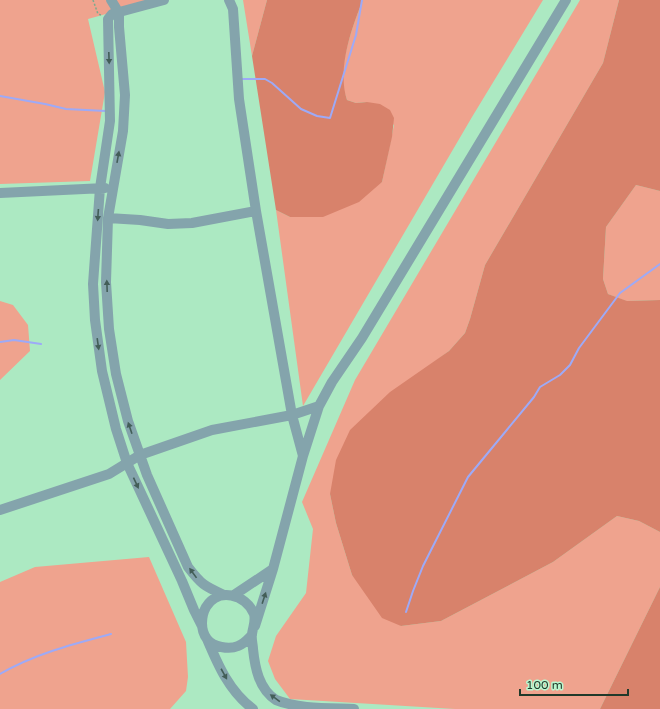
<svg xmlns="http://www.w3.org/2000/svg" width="660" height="709" viewBox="0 0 660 709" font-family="'Varela Round',sans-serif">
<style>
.green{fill:#efa38e}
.forest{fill:#d8826b}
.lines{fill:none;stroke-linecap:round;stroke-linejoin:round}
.stream{stroke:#9daaf7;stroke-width:2}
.path{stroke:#7bab8d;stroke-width:1.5;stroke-dasharray:2 2;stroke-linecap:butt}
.minor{stroke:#84a4ac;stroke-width:10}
.oneway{fill:#435e58}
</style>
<rect width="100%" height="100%" fill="#ace9c2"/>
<path class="green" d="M0,0H156L88,19L105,92L90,181L0,184Z
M243,0H267L252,56Z
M363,0H543L472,117L303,406L276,210L290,217L382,182L394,125L367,102L356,103L347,100C346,96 344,92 343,88C340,62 353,24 363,0Z
M580,0H619L603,63L485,265L470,319L465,333L449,351L429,366L330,494L336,523L352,575L401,626L441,621L553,562L617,516L639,521L660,532V587L600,709H455L290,699L275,679L268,661L276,636L306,593L313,529L302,502L355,380Z
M636,185L660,191V300L626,301L608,294L603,279L606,227Z
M0,301L13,305L28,325L30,351L0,380Z
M149,557L186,642L188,677L186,691L170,709H0V582L35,567Z"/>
<path class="forest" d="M267,0H363C351,29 337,70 347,100L356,103L367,102L380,104L390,110L394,118L392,137L382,182L359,202L323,217H290L276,210L252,56Z
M619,0H660V191L636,185L606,227L603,279L608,294L627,301L660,300V532L639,521L617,516L553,562L441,621L401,626L382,618L352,575L336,523L330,494L336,460L350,430L390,392L449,351L465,333L470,319L485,265L603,63Z
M660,587V709H600Z"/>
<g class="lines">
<path class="stream" d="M240,79H265L272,83L301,109L317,116L330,118L356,35L362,0
M0,96L45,104L66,109L106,111
M0,342L14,340L41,344
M406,612L413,591L423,566L468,477L534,397L540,387L560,375L570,365L579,348L620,293L660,264
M0,674C34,654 73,644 111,634"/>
<path class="path" d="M93,0L98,14L101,15"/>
<path class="minor" d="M111,0L119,13V27L125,95L123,131L108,218L106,282L109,329L116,374L128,421L147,475L188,567C201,584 204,586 224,595
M164,0L112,14L108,19L110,121L100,188L93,284L95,320L102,371L116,429L127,463L182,581L194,610L202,626
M229,0L233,9L239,99L256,211L292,415L303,456
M0,193L105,188
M108,218L140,220L168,224L192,223L256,211
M0,510L109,474L140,455L212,430L292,415L319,406
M234,595L273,569
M255,626L273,569L303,456L319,406L332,382L362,338L566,0
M252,635C247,640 244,644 238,646C229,650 213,647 207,639C200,630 201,616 206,607C218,587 246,594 254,614C256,621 253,627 252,634C251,639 253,645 253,649C255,668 259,689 276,700C298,709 329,708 354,709
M207,639C218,665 229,691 253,709"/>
</g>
<defs><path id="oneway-solid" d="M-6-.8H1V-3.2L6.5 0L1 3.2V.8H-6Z"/></defs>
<g class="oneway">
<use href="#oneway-solid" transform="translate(109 58) rotate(88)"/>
<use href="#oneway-solid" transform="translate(118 157) rotate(-80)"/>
<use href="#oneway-solid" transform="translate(98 215) rotate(94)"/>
<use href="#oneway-solid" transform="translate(107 286) rotate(-92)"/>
<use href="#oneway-solid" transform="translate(98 344) rotate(82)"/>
<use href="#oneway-solid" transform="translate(130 428) rotate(-109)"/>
<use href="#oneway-solid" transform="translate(136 483) rotate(65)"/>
<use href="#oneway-solid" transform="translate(193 573) rotate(-126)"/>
<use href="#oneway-solid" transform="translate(264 598) rotate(-72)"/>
<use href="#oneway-solid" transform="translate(224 674) rotate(61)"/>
<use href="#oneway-solid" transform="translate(275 698) rotate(-144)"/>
</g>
<path d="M520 689v6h108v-6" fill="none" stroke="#20392a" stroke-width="2"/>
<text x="526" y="689" font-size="12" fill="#20392a" stroke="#b9f7cf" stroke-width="3" paint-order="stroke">100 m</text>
</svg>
